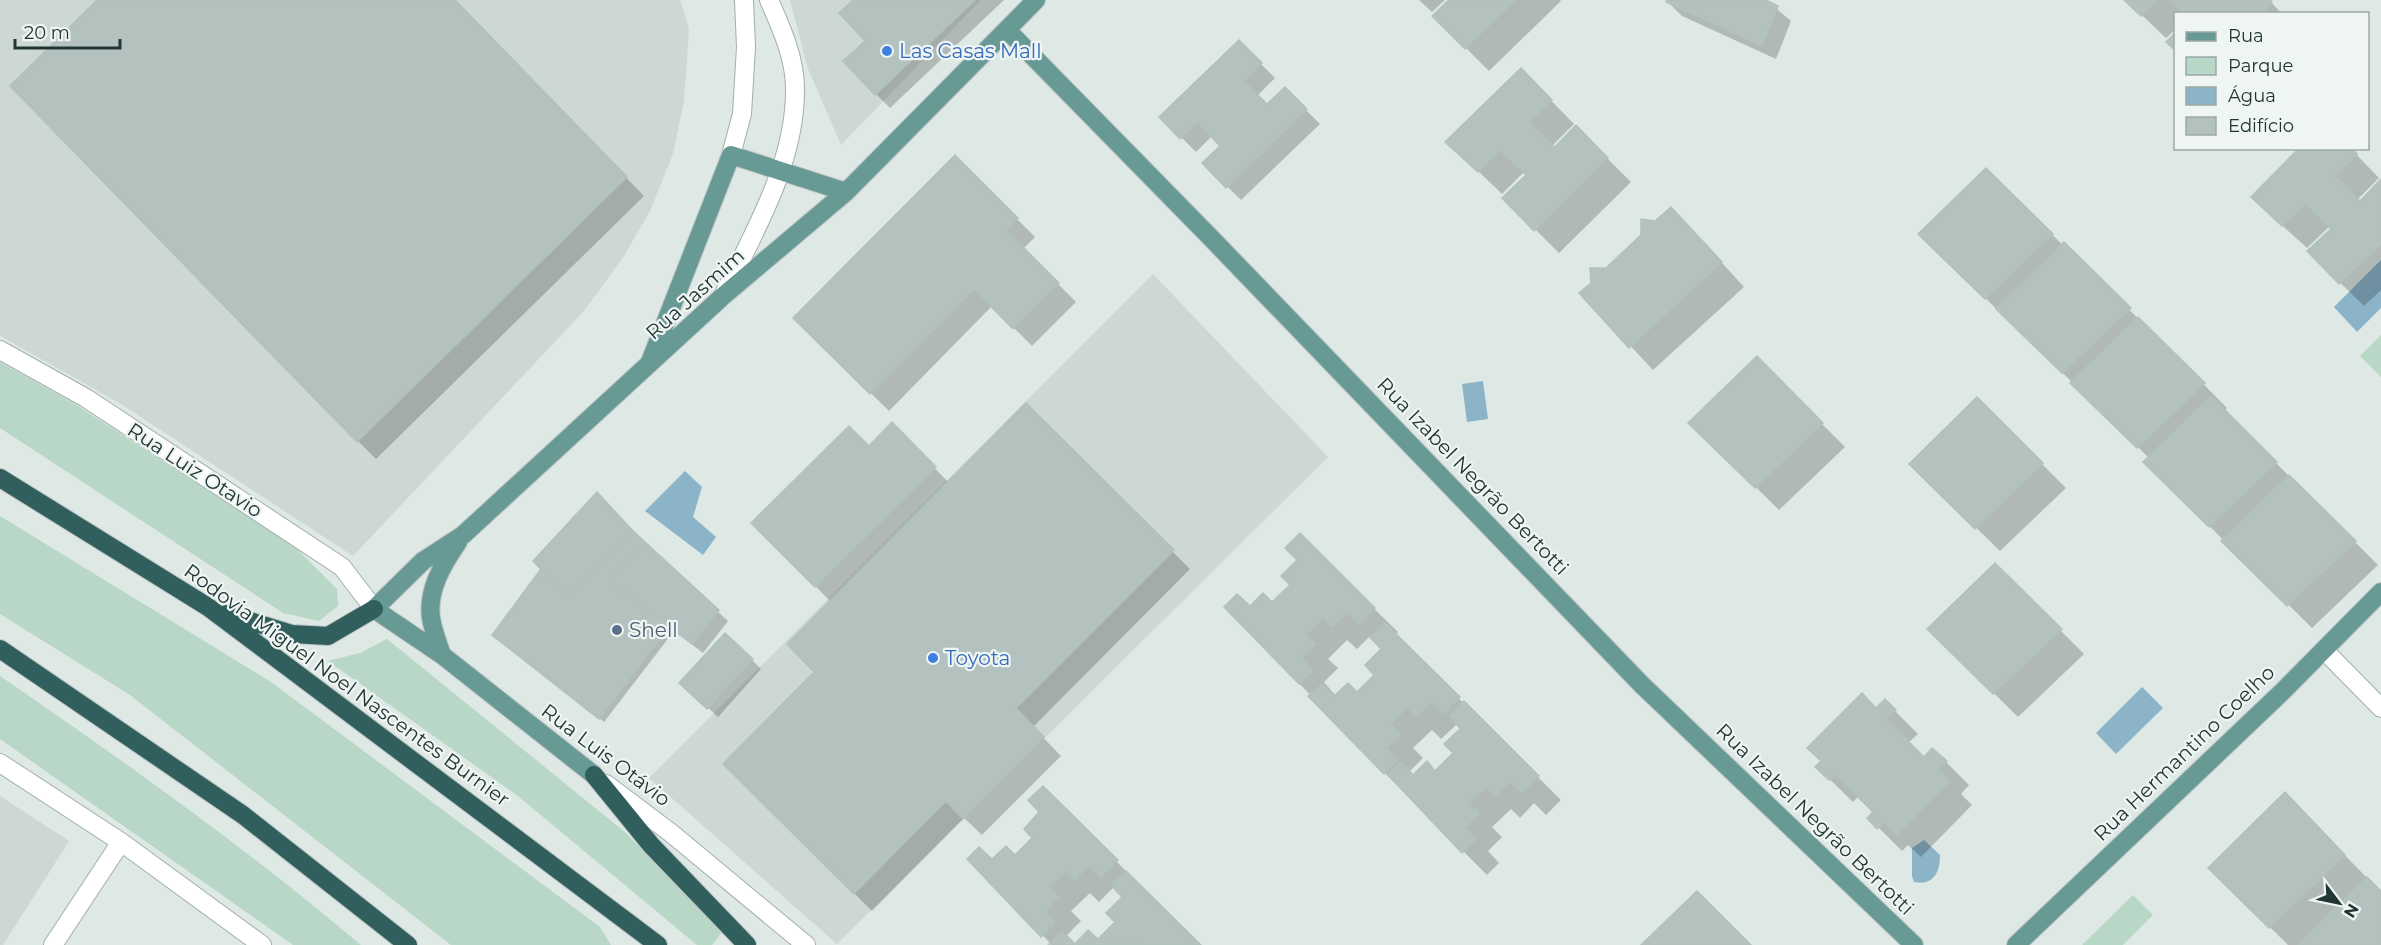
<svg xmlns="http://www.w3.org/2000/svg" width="2381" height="945" viewBox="0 0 2381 945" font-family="Montserrat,sans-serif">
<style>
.built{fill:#cdd7d4}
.green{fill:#b9d7c6}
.water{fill:#8bb4c8}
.shadow{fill:#0003;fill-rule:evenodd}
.building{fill:#b4c2bf;stroke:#b1c1bd;stroke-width:1.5}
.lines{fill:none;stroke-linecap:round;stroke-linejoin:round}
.minor-casing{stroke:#a2afac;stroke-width:20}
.major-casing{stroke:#bcc3c2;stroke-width:20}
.highway-casing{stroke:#bcc3c2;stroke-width:20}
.minor{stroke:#fff;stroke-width:18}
.major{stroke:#679995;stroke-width:18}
.highway{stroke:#305f5d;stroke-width:18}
.shop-dot{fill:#3f7fe0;stroke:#eef5f3;stroke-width:2}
.service-dot{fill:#5c6f8a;stroke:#eef5f3;stroke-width:2}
.labels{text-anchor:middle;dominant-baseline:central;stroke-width:4.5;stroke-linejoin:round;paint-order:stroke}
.shop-label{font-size:20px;fill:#366cbe;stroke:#eef5f3;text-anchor:start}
.street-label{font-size:20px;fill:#213634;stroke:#eef5f3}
.service-label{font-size:20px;fill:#4e5e75;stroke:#eef5f3;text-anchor:start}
</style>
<rect width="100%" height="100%" fill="#dee8e5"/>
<path class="built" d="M0,0H680L689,28L684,101L673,154L650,211L624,256L584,311L353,556L121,404L0,336Z
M790,0H981L841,145L808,69Z
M1153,274L1328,457L837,944L649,778Z
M0,796L69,841L3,945H0Z"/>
<path class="green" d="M2381,335V377L2360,356Z
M0,362L75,404L295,547L337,589L338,606L319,621L283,613L0,428Z
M0,516L271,682L600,927L611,945H451L130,695L0,614Z
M387,639L626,833L722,932L712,945H697L518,796L328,661L360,653Z
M0,676C124,761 246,848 361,945H293L0,739Z
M2133,895L2153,915L2123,945H2082Z"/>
<path class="water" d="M2381,260V308L2357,332L2334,307Z
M1483,381L1488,419L1467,422L1462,384Z
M685,471L702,487L693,517L716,537L703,555L645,511Z
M2142,687L2163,708L2116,754L2096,733Z
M1924,840L1940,855C1940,873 1933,886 1914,882L1912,876V848Z"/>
<path class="shadow" d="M99,0H453L644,196L376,459L358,441Z
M855,0H1004L890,108L876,94L867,41Z
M1419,0H1445L1432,12Z
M1451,0H1560L1561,1L1489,71L1434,16Z
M1669,0H1766L1791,21L1776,59L1682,16L1668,2Z
M2126,0H2269L2282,14H2176V29L2166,38Z
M1239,42L1275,78L1257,96L1267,106L1285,89L1320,124L1241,200L1204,163L1222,146L1212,136L1196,152L1161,117Z
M1521,70L1574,124L1552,146L1555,149L1576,127L1631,182L1559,253L1504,198L1527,175L1524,172L1502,194L1448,142Z
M2350,148L2379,178L2357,200L2360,203L2381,181V290L2364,306L2309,252L2333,229L2330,226L2307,248L2276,220Z
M955,157L1035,237L1023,249L1076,302L1032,346L992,306L889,411L795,318Z
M1986,170L2153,333L2227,408L2224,411L2378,565L2312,628L2145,462L2149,458L2073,383L1943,257Z
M1694,232L1744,287L1653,370L1581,293L1643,236Z
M1756,358L1845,447L1779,510L1691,423Z
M1977,399L2066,488L2000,551L1911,464Z
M1026,405L1190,569L1033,727L1061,756L982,835L964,818L872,911L725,764L816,672L831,602L753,523L869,448L892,424L949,483Z
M1300,536L1398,632L1395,635L1561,800L1546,815L1534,803L1520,818L1511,809L1492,827L1502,837L1488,851L1499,863L1487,875L1385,773L1226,607L1250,609L1272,604L1292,585L1299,560ZM1370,636L1383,649L1377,675L1357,694L1336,696L1324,682L1338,668L1328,659L1347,640L1357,649ZM1456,725L1461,730L1455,753L1436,772L1414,777L1409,772L1423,758L1413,748L1432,730L1441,739Z
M644,544L728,621L703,653L674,631L604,722L494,635Z
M1995,565L2084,654L2018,717L1929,629Z
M752,660L761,669L718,717L691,692Z
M1885,701L1918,734L1908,743L1924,759L1946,762L1969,785L1961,794L1972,805L1921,857L1908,845L1902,851L1869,818L1875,812L1859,796L1853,802L1817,767Z
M1043,788L1140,885L1139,886L1199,945H1076L1088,933L1098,942L1117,923L1124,898L1114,887L1099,902L1090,893L1071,911L1081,921L1067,935L1076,945H1052L969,859L992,861L1015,857L1034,838L1041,812Z
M2308,818L2381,892V945H2288L2210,868Z"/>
<path class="building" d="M97,0H455L627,177L357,442L10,86Z
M853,0H975L875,95L843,61L865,41L839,13Z
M1449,0H1515L1465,49L1432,16Z
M1667,0H1766L1778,6L1762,46L1666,2Z
M2124,0H2158L2141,16Z
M2170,0H2270L2272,2L2261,14H2184Z
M2176,32V51L2166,42Z
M1239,40L1262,63L1244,81L1267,104L1285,87L1307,109L1226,188L1202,163L1220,146L1198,122L1180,139L1159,117Z
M1521,68L1552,100L1529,123L1555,147L1576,125L1608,158L1534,231L1502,198L1526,175L1500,150L1478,172L1445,142Z
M2299,148H2352L2357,154L2335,176L2360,201L2381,179V244L2339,284L2307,251L2331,229L2306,204L2282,226L2251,197Z
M955,155L1018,218L1006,230L1059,283L1013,329L974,289L870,394L793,318Z
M1986,168L2053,234L1985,299L1918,234Z
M1671,207L1722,262L1629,348L1579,293L1591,283L1590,268H1606L1641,235V219L1655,221Z
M2064,242L2131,308L2062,373L1996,309Z
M2138,317L2205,383L2137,448L2070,383Z
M1757,356L1823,423L1755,488L1688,423Z
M2211,396L2277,462L2209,527L2143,462Z
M1977,397L2043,463L1975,529L1909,464Z
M1026,403L1174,550L1016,708L1044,737L963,819L946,801L854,894L723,764L814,672L787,644Z
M892,422L936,467L815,587L751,523L849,426L869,446Z
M2289,475L2356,541L2287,606L2221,541Z
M597,492L632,530L565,595L533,561Z
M632,530L645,542L609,580L669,627L599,719L492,635L541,569L565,595Z
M1300,533L1375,608L1359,624L1347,613L1332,627L1323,618L1306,635L1316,644L1302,658L1313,671L1299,684L1224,607L1237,594L1250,606L1263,593L1272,602L1290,585L1281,576L1297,560L1285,548Z
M645,542L719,610L692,644L609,580Z
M1995,563L2062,629L1993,694L1927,629Z
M1385,623L1460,697L1443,714L1432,702L1417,717L1407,707L1391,724L1401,734L1387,748L1398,760L1384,774L1308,696L1322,684L1334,696L1348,683L1357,692L1374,675L1365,665L1381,649L1370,637Z
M725,633L753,659L707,709L679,683Z
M1862,693L1876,708L1885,699L1896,710L1886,719L1924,757L1932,748L1947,761L1938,769L1950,781L1897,835L1884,822L1877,829L1867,818L1873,812L1835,774L1829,780L1815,767L1821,761L1807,748Z
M1464,701L1539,776L1522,793L1510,781L1496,796L1486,787L1469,803L1480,813L1465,827L1476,839L1462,853L1388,775L1401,762L1413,775L1427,761L1435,771L1453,753L1444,744L1461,728L1449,716Z
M1043,786L1118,860L1101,877L1089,865L1075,880L1066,871L1049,887L1059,897L1045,911L1055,923L1041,937L967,859L979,847L992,859L1006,846L1015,855L1032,838L1024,829L1039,812L1028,800Z
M2285,792L2345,855L2269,928L2208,868Z
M1126,871L1201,945L1049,944L1062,931L1075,944L1088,930L1098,939L1115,922L1106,913L1122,897L1111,885Z
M2367,877L2381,891V945H2298Z
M1697,891L1751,945H1641Z"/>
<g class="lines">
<g class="minor-casing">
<path id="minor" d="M731,155L742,114L746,47L744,0
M723,296C754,232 796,162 795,88C795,58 781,27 769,0
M0,350L86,398L342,567L374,609
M2324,650L2381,708
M0,763L121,842L262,945
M606,784L671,833L806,945
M53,945L121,842"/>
</g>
<g class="major-casing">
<path id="major" d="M1007,30L1212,239L1642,685L1914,945
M650,362L731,155L846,192
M442,655C438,643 433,631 431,618C427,590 443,564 458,542
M594,775L442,655L374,609L423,561L463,535L723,296L846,192L1036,0
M2016,945L2282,692L2381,592"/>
</g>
<g class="highway-casing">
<path id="highway" d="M0,478L208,607L658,945
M227,614L292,634L328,636L374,609
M0,649L243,815L408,945
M594,775L651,845L747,945"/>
</g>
<use href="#minor" class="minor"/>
<use href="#major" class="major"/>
<use href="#highway" class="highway"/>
</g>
<g class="shop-dot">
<circle cx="887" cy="51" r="6"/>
<circle cx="933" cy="658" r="6"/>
</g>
<circle class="service-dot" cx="617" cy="630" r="6"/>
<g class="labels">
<g class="shop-label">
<text x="899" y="51">Las Casas Mall</text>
<text x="945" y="658">Toyota</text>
</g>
<g class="street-label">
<text transform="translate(695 294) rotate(-42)">Rua Jasmim</text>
<text transform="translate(195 470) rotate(33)">Rua Luiz Otavio</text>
<text transform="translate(1473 476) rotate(46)">Rua Izabel Negrão Bertotti</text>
<text transform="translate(347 685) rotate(36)">Rodovia Miguel Noel Nascentes Burnier</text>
<text transform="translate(2184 753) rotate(-44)">Rua Hermantino Coelho</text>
<text transform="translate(606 755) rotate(37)">Rua Luis Otávio</text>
<text transform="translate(1815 819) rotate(44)">Rua Izabel Negrão Bertotti</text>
</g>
<g class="service-label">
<text x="629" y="630">Shell</text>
</g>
</g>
<rect x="2174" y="12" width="195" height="138" fill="#eef5f3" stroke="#9ca9a7" stroke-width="1.5"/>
<rect x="2186" y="32" width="30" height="9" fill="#679995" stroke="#9ca9a7" stroke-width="1.5"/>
<text x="2228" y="42" font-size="18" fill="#213634">Rua</text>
<rect x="2186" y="57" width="30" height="18" fill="#b9d7c6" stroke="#9ca9a7" stroke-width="1.5"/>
<text x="2228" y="72" font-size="18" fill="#213634">Parque</text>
<rect x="2186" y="87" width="30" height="18" fill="#8bb4c8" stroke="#9ca9a7" stroke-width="1.5"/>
<text x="2228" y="102" font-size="18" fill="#213634">Água</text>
<rect x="2186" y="117" width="30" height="18" fill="#b4c2bf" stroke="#9ca9a7" stroke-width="1.5"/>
<text x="2228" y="132" font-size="18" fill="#213634">Edifício</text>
<g transform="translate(2339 903) rotate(122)" stroke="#eef5f3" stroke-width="4.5" paint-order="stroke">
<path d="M0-4.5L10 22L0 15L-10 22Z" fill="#213634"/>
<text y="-9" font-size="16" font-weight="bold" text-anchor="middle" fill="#213634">N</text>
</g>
<path d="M15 39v9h105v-9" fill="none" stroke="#213634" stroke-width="3"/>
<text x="24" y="39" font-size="18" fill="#213634" stroke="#eef5f3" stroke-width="4.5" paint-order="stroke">20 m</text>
</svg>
